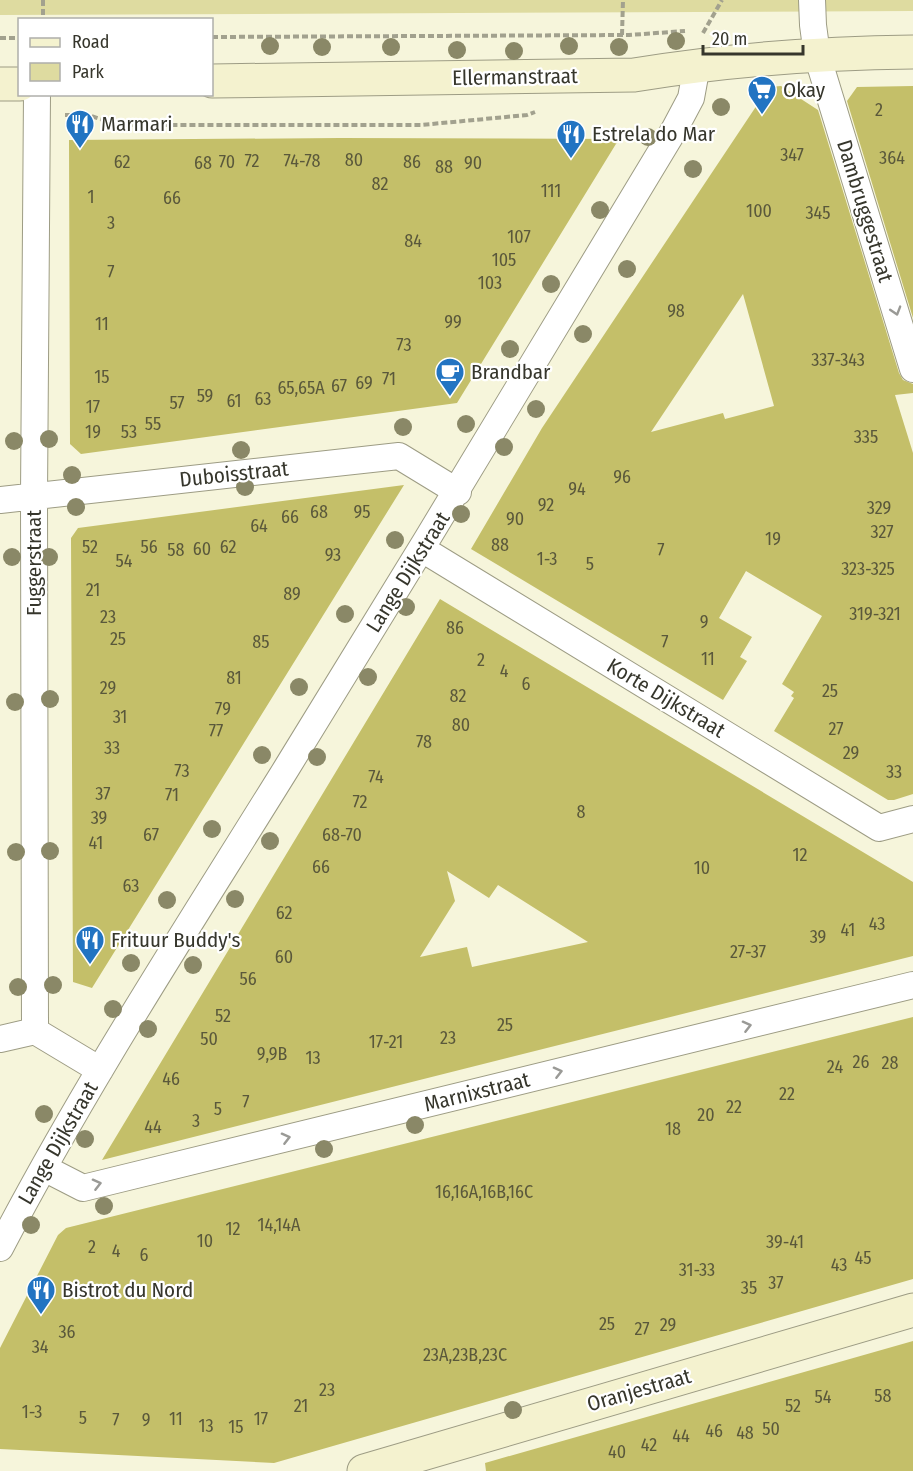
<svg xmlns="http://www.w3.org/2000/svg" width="913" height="1471" viewBox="0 0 913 1471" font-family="'Fira Sans Condensed',sans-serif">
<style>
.green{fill:#dedba0}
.building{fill:#c4bf69;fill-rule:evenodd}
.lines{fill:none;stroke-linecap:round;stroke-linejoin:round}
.street-casing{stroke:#9d9c84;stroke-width:28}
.secondary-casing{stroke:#9d9c84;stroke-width:35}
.path{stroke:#a2a18e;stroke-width:4;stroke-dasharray:6 3;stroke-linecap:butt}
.street{stroke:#fff;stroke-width:26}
.secondary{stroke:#f4f2cf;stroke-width:33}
.tree{fill:#8a8867}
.oneway{stroke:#9a9a96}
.labels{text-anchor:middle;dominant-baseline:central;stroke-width:4.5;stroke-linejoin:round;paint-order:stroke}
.number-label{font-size:18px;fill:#5a583b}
.street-label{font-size:21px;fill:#36362c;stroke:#fff}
.poi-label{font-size:21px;fill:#36362c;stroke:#fff;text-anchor:start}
</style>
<rect width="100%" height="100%" fill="#f6f5db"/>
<path class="green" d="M0,0H913V11L0,15Z"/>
<path class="building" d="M781,86L818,110L899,373L903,380L913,384V393L895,395L913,453V794L894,800H888L774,731L794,698L791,696L794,692L782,684L822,616L746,571L719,618L752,637L740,657L747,661L723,700L471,549L542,428L697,195L769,87ZM743,294L774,406L725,419L723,413L651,432Z
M913,86V318L847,101L857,87Z
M340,138L619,139L457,403L81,454L70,444L69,140Z
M404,485L92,988L73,982L71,538L78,528Z
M440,599L913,882V956L102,1160ZM447,871L489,898L498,885L588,942L472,967L467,947L420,957L455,901Z
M913,1017V1279L274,1463L0,1449V1348L58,1235L66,1228Z
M913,1341V1471H486L485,1463Z"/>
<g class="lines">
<g class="street-casing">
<path id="street" d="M812,0L813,25L817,55L913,369
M0,500L399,456L458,492
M422,549L879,828L913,819
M35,1031L34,496L37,94
M35,1031L100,1070
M0,1039L35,1031
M44,1168L83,1188L913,985
M0,1248C86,1083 188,927 286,769C417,557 546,344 674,130L691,98L697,65"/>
</g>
<g class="secondary-casing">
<path id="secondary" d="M212,81L634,75C726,60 819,53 913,52
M0,84H20
M364,1471L913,1310"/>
</g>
<path class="path" d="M43,0V20
M703,33L722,0
M622,35L623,0
M212,37L629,35L685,31
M0,38H20
M65,115H88L119,125H421L527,115L535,112"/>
<use href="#street" class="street"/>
<use href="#secondary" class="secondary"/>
</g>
<g class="tree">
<circle cx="676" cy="41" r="9"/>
<circle cx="270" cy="46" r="9"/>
<circle cx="569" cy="46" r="9"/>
<circle cx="322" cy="47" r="9"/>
<circle cx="391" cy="47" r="9"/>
<circle cx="619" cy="47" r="9"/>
<circle cx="457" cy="50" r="9"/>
<circle cx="514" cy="51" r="9"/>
<circle cx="721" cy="107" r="9"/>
<circle cx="648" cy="137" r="9"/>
<circle cx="693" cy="169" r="9"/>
<circle cx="600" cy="210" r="9"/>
<circle cx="627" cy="269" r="9"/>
<circle cx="551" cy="284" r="9"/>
<circle cx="583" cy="334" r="9"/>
<circle cx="510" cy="349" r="9"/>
<circle cx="536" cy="409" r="9"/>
<circle cx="466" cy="424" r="9"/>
<circle cx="403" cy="427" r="9"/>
<circle cx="49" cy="439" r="9"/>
<circle cx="14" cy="441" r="9"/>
<circle cx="504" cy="447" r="9"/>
<circle cx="241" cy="450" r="9"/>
<circle cx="72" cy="475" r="9"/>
<circle cx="245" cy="487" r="9"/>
<circle cx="76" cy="507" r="9"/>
<circle cx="461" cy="514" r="9"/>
<circle cx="395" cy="540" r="9"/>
<circle cx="12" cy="557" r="9"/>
<circle cx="49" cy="557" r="9"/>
<circle cx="406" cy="607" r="9"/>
<circle cx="345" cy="614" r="9"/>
<circle cx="368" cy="677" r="9"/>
<circle cx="299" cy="687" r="9"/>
<circle cx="50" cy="699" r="9"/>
<circle cx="15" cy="702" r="9"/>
<circle cx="262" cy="755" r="9"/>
<circle cx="317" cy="757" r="9"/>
<circle cx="212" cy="829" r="9"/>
<circle cx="270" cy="841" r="9"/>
<circle cx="50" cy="851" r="9"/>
<circle cx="16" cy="852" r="9"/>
<circle cx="235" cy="899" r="9"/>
<circle cx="167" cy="900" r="9"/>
<circle cx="131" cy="963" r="9"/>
<circle cx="193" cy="965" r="9"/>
<circle cx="53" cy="985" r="9"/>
<circle cx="18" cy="987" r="9"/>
<circle cx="113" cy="1009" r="9"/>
<circle cx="148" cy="1029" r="9"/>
<circle cx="44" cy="1114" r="9"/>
<circle cx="415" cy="1125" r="9"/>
<circle cx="85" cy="1139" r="9"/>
<circle cx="324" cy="1149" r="9"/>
<circle cx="104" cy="1206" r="9"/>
<circle cx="31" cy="1225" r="9"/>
<circle cx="513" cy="1410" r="9"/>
</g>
<defs><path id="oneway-chevron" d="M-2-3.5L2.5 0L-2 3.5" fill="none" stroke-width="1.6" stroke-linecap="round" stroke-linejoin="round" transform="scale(1.5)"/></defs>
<g class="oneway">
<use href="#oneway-chevron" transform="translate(896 311) rotate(73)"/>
<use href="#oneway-chevron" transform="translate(747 1026) rotate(-14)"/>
<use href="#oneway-chevron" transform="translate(558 1072) rotate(-14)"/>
<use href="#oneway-chevron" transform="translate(286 1138) rotate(-14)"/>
<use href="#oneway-chevron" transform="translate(97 1184) rotate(-14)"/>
</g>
<defs>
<g id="supermarket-pin" transform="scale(1.5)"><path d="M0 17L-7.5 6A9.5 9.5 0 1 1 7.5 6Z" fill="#2274c2" stroke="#fff"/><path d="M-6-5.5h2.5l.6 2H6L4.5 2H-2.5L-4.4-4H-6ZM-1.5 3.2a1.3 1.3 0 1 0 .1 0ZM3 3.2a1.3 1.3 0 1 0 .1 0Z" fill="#fff"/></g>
<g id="restaurant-pin" transform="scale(1.5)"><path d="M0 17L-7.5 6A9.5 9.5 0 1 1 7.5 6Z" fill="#2274c2" stroke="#fff"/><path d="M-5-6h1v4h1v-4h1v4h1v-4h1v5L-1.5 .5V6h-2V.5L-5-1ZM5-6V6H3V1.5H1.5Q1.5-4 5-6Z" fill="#fff"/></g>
<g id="cafe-pin" transform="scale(1.5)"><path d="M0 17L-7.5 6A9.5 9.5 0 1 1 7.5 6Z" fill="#2274c2" stroke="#fff"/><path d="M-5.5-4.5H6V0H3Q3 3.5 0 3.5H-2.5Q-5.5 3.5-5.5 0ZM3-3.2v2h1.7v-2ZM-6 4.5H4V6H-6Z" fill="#fff"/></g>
</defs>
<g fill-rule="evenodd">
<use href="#supermarket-pin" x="762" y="90"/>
<use href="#restaurant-pin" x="80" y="124"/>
<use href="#restaurant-pin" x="571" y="134"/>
<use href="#cafe-pin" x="450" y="372"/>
<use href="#restaurant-pin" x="90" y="940"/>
<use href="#restaurant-pin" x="41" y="1290"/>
</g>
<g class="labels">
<g class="number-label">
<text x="879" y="110">2</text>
<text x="792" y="155">347</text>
<text x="892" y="158">364</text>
<text x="354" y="160">80</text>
<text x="252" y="161">72</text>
<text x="302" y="161">74-78</text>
<text x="122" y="162">62</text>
<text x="227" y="162">70</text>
<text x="412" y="162">86</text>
<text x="203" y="163">68</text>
<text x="473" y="163">90</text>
<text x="444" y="167">88</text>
<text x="380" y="184">82</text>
<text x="551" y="191">111</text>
<text x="91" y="197">1</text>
<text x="172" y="198">66</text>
<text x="759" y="211">100</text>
<text x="818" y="213">345</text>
<text x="111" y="223">3</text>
<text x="519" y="237">107</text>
<text x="413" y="241">84</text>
<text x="504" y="260">105</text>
<text x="111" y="272">7</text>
<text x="490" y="283">103</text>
<text x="676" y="311">98</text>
<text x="453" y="322">99</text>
<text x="102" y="324">11</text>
<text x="404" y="345">73</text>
<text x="838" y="360">337-343</text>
<text x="102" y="377">15</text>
<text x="389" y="379">71</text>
<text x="364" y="383">69</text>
<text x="339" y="386">67</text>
<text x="301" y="388">65,65A</text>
<text x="205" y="396">59</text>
<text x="263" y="399">63</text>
<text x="234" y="401">61</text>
<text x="177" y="403">57</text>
<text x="93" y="407">17</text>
<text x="153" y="424">55</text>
<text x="93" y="432">19</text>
<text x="129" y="432">53</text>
<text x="866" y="437">335</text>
<text x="622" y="477">96</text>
<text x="577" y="489">94</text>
<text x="546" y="505">92</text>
<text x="879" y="508">329</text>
<text x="319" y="512">68</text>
<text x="362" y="512">95</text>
<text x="290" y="517">66</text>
<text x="515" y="519">90</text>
<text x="259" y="526">64</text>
<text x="882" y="532">327</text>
<text x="773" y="539">19</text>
<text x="500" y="545">88</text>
<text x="90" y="547">52</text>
<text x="149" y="547">56</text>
<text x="228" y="547">62</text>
<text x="202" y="549">60</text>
<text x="176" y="550">58</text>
<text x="661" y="550">7</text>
<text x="333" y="555">93</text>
<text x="547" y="559">1-3</text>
<text x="124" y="561">54</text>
<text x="590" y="564">5</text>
<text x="868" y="569">323-325</text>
<text x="93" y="590">21</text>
<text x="292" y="594">89</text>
<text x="875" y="614">319-321</text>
<text x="108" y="617">23</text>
<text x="704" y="622">9</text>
<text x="455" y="628">86</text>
<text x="118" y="639">25</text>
<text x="261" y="642">85</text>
<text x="665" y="642">7</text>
<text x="708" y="659">11</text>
<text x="481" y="660">2</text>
<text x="504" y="671">4</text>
<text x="234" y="678">81</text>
<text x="526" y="684">6</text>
<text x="108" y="688">29</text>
<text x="830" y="691">25</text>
<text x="458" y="696">82</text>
<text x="223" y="709">79</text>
<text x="120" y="717">31</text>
<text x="461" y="725">80</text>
<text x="836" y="729">27</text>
<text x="216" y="731">77</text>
<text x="424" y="742">78</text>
<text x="112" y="748">33</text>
<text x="851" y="753">29</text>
<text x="182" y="771">73</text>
<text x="894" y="772">33</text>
<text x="376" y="777">74</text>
<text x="103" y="794">37</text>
<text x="172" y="795">71</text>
<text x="360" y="802">72</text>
<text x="581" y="812">8</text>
<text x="99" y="818">39</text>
<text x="151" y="835">67</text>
<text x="342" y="835">68-70</text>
<text x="96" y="843">41</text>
<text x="800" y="855">12</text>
<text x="321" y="867">66</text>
<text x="702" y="868">10</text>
<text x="131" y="886">63</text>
<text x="284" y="913">62</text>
<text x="877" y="924">43</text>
<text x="848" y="930">41</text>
<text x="818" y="937">39</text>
<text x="748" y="952">27-37</text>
<text x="284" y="957">60</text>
<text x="248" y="979">56</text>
<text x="223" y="1016">52</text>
<text x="505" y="1025">25</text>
<text x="448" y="1038">23</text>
<text x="209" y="1039">50</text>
<text x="386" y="1042">17-21</text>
<text x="272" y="1054">9,9B</text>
<text x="313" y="1058">13</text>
<text x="861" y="1062">26</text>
<text x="890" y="1063">28</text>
<text x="835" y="1067">24</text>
<text x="171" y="1079">46</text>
<text x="787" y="1094">22</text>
<text x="246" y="1102">7</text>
<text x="734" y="1107">22</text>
<text x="218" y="1109">5</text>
<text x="706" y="1115">20</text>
<text x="196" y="1121">3</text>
<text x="153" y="1127">44</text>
<text x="673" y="1129">18</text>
<text x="484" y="1192">16,16A,16B,16C</text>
<text x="279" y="1225">14,14A</text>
<text x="233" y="1229">12</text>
<text x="205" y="1241">10</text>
<text x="785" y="1242">39-41</text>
<text x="92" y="1247">2</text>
<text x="116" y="1251">4</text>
<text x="144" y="1255">6</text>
<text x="863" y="1258">45</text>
<text x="839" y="1265">43</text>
<text x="697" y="1270">31-33</text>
<text x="776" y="1283">37</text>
<text x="749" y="1288">35</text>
<text x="607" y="1324">25</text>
<text x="668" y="1325">29</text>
<text x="642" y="1329">27</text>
<text x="67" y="1332">36</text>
<text x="40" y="1347">34</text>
<text x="465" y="1355">23A,23B,23C</text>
<text x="327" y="1390">23</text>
<text x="883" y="1396">58</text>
<text x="823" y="1397">54</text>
<text x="301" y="1406">21</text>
<text x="793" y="1406">52</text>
<text x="32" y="1412">1-3</text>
<text x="83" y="1418">5</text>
<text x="176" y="1419">11</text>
<text x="261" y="1419">17</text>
<text x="116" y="1420">7</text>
<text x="146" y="1420">9</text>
<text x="206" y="1426">13</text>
<text x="236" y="1427">15</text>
<text x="771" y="1429">50</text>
<text x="714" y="1431">46</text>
<text x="745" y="1433">48</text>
<text x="681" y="1436">44</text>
<text x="649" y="1445">42</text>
<text x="617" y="1452">40</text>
</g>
<g class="street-label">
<text transform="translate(515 77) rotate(-1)">Ellermanstraat</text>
<text transform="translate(865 211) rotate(73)">Dambruggestraat</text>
<text transform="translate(234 474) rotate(-6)">Duboisstraat</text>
<text transform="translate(34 563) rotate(-90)">Fuggerstraat</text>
<text transform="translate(408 572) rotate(-58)">Lange Dijkstraat</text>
<text transform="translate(666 698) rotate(31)">Korte Dijkstraat</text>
<text transform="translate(477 1092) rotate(-14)">Marnixstraat</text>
<text transform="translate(58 1143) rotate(-60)">Lange Dijkstraat</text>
<text transform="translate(639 1390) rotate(-16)">Oranjestraat</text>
</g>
<g class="poi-label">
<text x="783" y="90">Okay</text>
<text x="101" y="124">Marmari</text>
<text x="592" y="134">Estrela do Mar</text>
<text x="471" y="372">Brandbar</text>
<text x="111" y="940">Frituur Buddy's</text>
<text x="62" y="1290">Bistrot du Nord</text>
</g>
</g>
<rect x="18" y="18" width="195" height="78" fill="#ffffff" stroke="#afafab" stroke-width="1.5"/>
<rect x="30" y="38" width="30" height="9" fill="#f4f2cf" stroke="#afafab" stroke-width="1.5"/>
<text x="72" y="48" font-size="18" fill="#36362c">Road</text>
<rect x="30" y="63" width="30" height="18" fill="#dedba0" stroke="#afafab" stroke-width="1.5"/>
<text x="72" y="78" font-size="18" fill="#36362c">Park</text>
<path d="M703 45v9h100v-9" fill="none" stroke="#36362c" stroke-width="3"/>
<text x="712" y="45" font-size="18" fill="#36362c" stroke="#ffffff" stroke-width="4.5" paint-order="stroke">20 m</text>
</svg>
